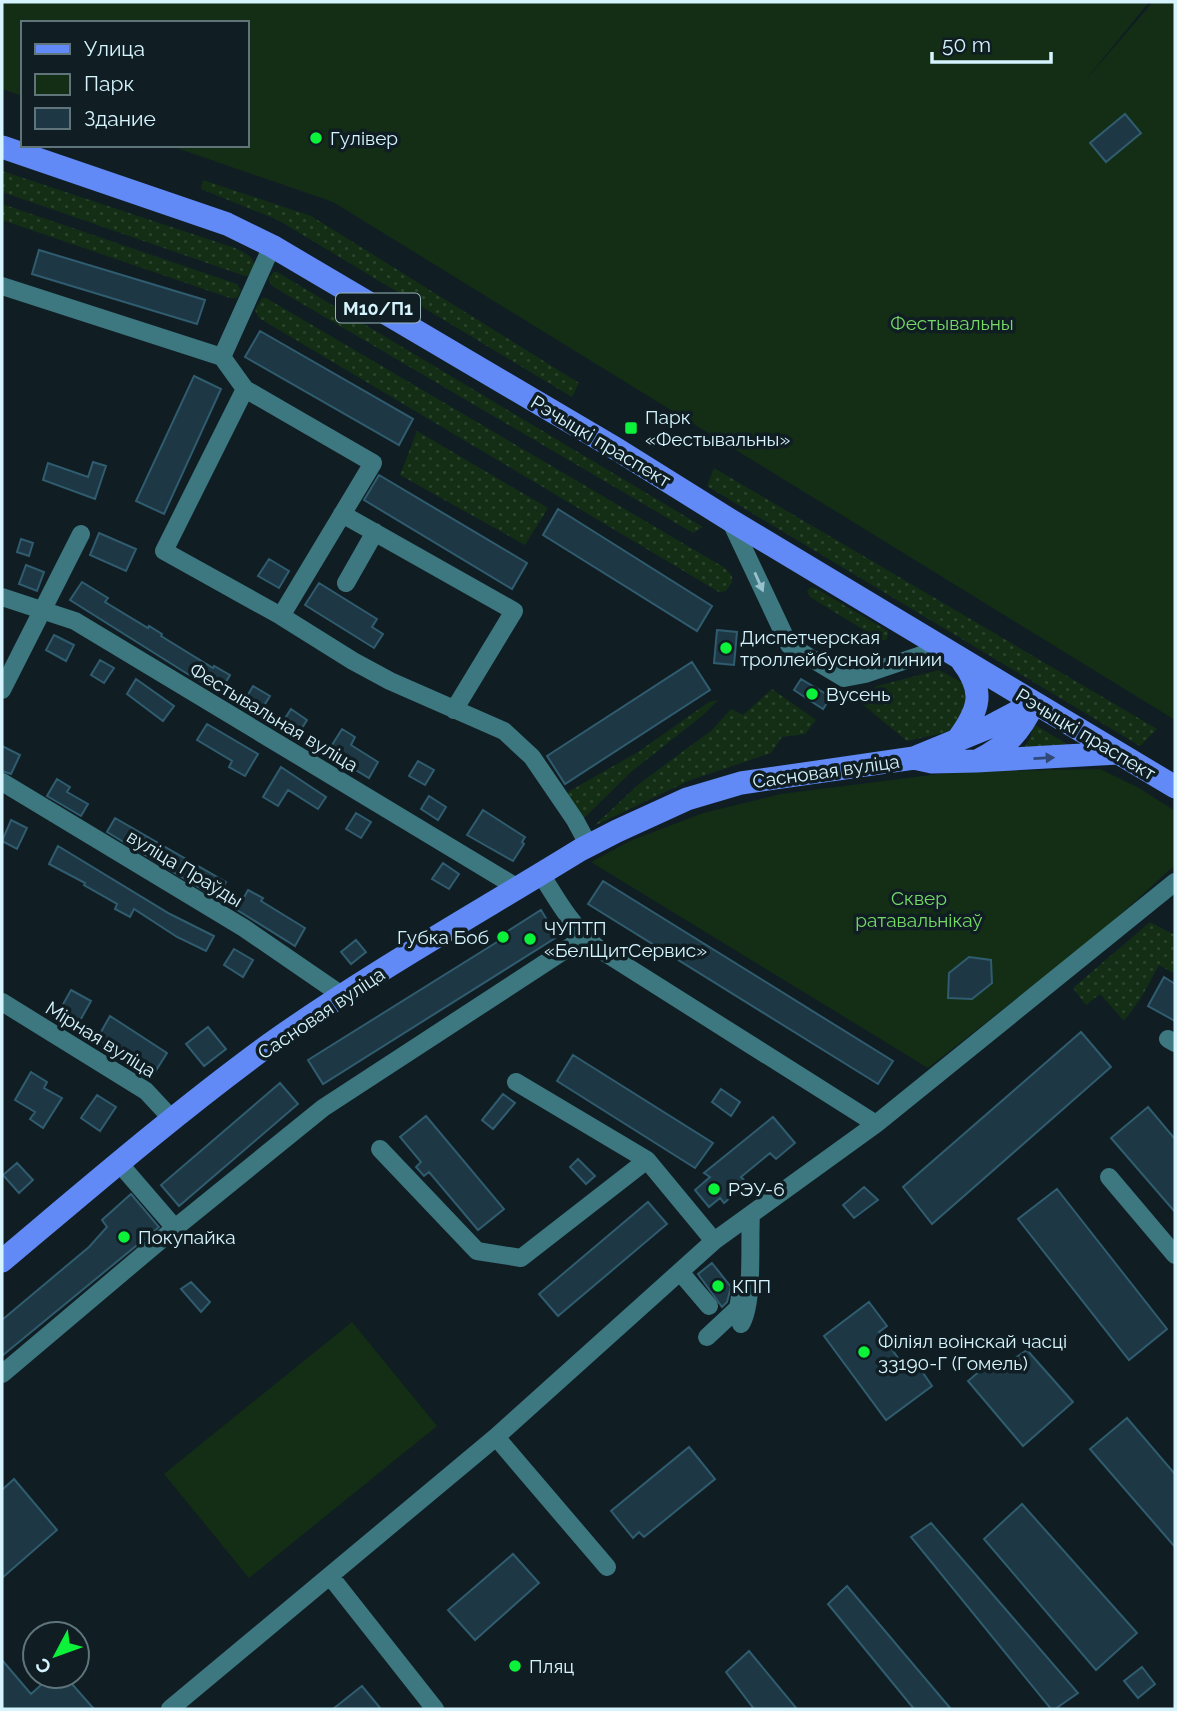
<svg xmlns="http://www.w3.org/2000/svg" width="1177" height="1711" viewBox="0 0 1177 1711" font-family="Raleway,sans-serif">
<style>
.grass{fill:url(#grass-dots)}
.green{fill:#132e15}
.building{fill:#1d3844;stroke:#305c6f;stroke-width:2}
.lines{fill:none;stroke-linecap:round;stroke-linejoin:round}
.minor{stroke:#3d7780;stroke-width:18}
.major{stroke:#618af7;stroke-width:23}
.oneway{fill:#98c2cb}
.oneway2{fill:#304978}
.poi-dot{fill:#0cf23b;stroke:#101e24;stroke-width:2.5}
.labels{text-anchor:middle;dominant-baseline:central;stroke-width:7;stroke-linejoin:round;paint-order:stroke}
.shield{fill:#101e24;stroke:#9ab4bc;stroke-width:2}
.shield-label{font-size:18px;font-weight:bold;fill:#d5f4fd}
.poi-label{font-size:19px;fill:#d5f4fd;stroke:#101e24;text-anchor:start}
.park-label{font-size:19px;fill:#75da64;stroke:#101e24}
.street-label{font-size:19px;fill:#d5f4fd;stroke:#101e24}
</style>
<defs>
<pattern id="grass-dots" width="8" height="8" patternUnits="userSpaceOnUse" patternTransform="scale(1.75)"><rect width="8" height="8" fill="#132e15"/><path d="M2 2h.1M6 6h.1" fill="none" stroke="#29432c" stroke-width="1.8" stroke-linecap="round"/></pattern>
</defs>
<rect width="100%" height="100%" fill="#101e24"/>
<path class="grass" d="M2,171L235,248C247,254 258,258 252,273L247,276L242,275L2,192Z
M203,180L311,216L579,383L572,397L278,220L201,189Z
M2,204L237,284L241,290L237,298H230L2,220Z
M274,272H277L703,527L693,533L272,286L268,279Z
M262,298H266L725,568L732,576V582L726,591L719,592L259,318L255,310Z
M417,431L548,508L525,545L400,475Z
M714,468L1157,729L1140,746L707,486Z
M810,588H815L888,631L887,639L882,641L810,597L807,591Z
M939,670L963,683L967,708L952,731L907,741L855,698L877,686Z
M772,689L816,720L805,734L782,737L771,753L688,781L594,826L639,784L712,730L731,709L743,715Z
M718,700L703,715L631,772L583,819L566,793L638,752L709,702Z
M1032,723L1072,747H1025L1031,736Z
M1150,922L1175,935V974L1159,965L1141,998L1124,1021L1100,994L1086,1005L1073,988Z"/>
<path class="green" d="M2,2H1149L1083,83L1153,2H1175V720L333,202L168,145H247V23H23V96L2,89Z
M1100,769L1139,788L1175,811V865L1100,933L928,1068L591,862L630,841L703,813L781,794L955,772Z
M352,1322L437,1426L249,1578L164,1474Z"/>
<path class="building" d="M1125,114L1141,133L1106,162L1090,143Z
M39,250L205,300L197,324L32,274Z
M260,331L413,419L399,445L245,357Z
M194,376L221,389L164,514L136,501Z
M93,462L106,466L95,499L43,480L48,463L88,477Z
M379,475L527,563L512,589L364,500Z
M558,509L712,606L697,631L543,535Z
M99,533L136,549L126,571L90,555Z
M21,539L33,543L29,556L17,552Z
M269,559L289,571L279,588L258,576Z
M26,565L44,572L37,591L19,584Z
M82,582L108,598L105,602L148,628L149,626L162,634L161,636L213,668L214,666L230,675L220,692L186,673L70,600Z
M319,583L377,619L372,627L383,634L374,648L305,605Z
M717,630L737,632L734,665L714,663Z
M54,635L74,645L66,661L46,650Z
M100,660L114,668L104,683L91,675Z
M692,662L710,690L565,784L547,756Z
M136,679L174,706L163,721L127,694Z
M801,679L831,697L823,709L794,690Z
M253,686L270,696L258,715L242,705Z
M291,709L307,720L296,738L279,728Z
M207,724L258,754L245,776L229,767L232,761L197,740Z
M342,729L355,737L351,745L378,762L369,778L327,753Z
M2,746L20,755L11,774L2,771Z
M418,761L434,770L425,785L409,776Z
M281,767L326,797L318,809L288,790L278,806L263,797Z
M57,779L70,787L67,792L88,804L81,816L47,796Z
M429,796L446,807L438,820L421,809Z
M483,810L525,837L522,842L524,844L513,861L467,835Z
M356,813L371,822L361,838L346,829Z
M115,818L226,882L216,898L107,832Z
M11,820L27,828L17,849L2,841Z
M58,846L170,914L214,936L206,951L177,937L134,909L130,917L115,909L117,904L84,885L85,883L49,864Z
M443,863L459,874L449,889L432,879Z
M603,881L893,1061L878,1084L588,904Z
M248,890L263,898L261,901L305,928L295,946L237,910Z
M541,910L557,937L323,1084L308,1060L505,937L503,934Z
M356,940L366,952L351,964L341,952Z
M234,949L253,960L243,977L224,965Z
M969,957L991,960L992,983L972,999L948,998L949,973Z
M1164,977L1175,984V1021L1148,1006Z
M71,990L91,1001L77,1026L57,1015Z
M110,1016L167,1053L155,1072L119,1047L117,1051L97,1039Z
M208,1027L226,1049L204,1066L186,1044Z
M1081,1032L1111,1067L932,1224L903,1187Z
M573,1055L713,1143L695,1168L557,1081Z
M31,1072L47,1082L44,1088L62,1098L43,1128L30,1119L35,1112L15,1100Z
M280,1083L298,1104L179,1206L161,1185Z
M721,1089L740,1102L731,1116L712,1102Z
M503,1094L515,1103L493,1129L482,1120Z
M97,1095L116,1107L100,1131L81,1118Z
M1148,1107L1175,1139V1212L1111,1138Z
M426,1116L504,1209L478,1230L429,1172L424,1176L416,1167L421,1162L400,1137Z
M773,1117L795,1143L776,1159L770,1153L741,1177L747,1183L724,1203L720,1198L709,1207L695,1190L710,1177L704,1173Z
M578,1159L595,1176L586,1184L570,1167Z
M17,1163L33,1180L19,1193L3,1175Z
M864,1187L878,1200L854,1218L843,1205Z
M1057,1189L1167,1329L1129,1360L1018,1219Z
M131,1194L159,1227L2,1356V1320L89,1247L107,1227L102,1220Z
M648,1202L667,1224L558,1316L539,1294Z
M712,1263L731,1287L727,1302L722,1307L698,1274Z
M191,1282L210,1302L201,1312L181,1289Z
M869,1302L887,1326L879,1332L910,1374L919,1367L932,1386L886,1420L824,1336Z
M1027,1350L1073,1402L1023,1446L968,1381L988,1364L994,1372Z
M1127,1418L1175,1474V1547L1090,1449Z
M689,1447L715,1479L644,1537L639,1532L633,1538L611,1511Z
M14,1479L57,1530L2,1578V1490Z
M1022,1504L1137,1633L1096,1670L984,1539Z
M931,1523L1078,1693L1055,1709H1051L911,1537Z
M513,1554L539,1583L475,1640L448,1610Z
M847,1586L951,1709H914L828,1604Z
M749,1651L797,1709H754L726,1672Z
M2,1660L31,1694L51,1676H65L94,1709H2Z
M1142,1667L1155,1684L1138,1698L1124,1681Z
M362,1686L381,1709H333Z"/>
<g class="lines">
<path class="minor" d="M2,286L222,357L245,389L164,551L281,616L373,463L245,389
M222,357L272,246
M342,514L514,611L454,710
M730,520L789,645L844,678L865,674L945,647
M346,583L375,532
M2,597L75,621L518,888
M281,616L353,661L390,681L504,731L532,757L575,820L589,846
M2,690L81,534
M2,782L244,928L343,996
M541,874C558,902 574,929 599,949L876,1124
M2,1002L146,1091L172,1119
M1168,1039L1175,1043
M516,1082L647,1160
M380,1149L477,1251L521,1258L647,1160L714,1241
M1109,1177L1175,1255
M175,1228L323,1108L585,937
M680,1272L709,1306
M741,1324C754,1303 749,1242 751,1215
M707,1337L738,1308L741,1291
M2,1374L175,1228L119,1163
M496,1437L607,1567
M330,1576L435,1709
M170,1709L496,1437L714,1241L876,1124L1175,882"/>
<path class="major" d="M2,147L227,224L272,246L618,450L730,520L1175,787
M958,739C980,709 985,691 962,661
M914,758L987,728L1034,703
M979,760C1008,745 1020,732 1034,703
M2,1261C90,1187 177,1112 270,1044C369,974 476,914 580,850L617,831L687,799L741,783L914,758L932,762L976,761L1118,753"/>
</g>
<defs><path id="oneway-solid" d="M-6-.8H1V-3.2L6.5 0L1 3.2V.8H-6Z" transform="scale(1.75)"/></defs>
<use class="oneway" href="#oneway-solid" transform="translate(759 582) rotate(66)"/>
<use class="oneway2" href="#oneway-solid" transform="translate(1044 758) rotate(-3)"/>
<g class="poi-dot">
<circle cx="316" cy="138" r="7"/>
<rect x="624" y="421" width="14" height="14" rx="3.5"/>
<circle cx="726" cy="648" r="7"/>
<circle cx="812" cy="694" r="7"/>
<circle cx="503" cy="937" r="7"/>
<circle cx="530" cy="939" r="7"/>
<circle cx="714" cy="1189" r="7"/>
<circle cx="124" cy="1237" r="7"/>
<circle cx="718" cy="1286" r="7"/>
<circle cx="864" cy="1352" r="7"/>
<circle cx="515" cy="1666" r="7"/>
</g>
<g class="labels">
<rect class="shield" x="336" y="293.5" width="84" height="29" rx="5"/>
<g class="shield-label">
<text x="378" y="308">М10/П1</text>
</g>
<g class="poi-label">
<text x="330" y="138">Гулівер</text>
<text x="645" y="417">Парк<tspan x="645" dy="22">«Фестывальны»</tspan></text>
<text x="740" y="637">Диспетчерская<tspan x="740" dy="22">троллейбусной линии</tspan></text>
<text x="826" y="694">Вусень</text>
<text x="544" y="928">ЧУПТП<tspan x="544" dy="22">«БелЩитСервис»</tspan></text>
<text x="489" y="937" text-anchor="end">Губка Боб</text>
<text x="728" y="1189">РЭУ-6</text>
<text x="138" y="1237">Покупайка</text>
<text x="732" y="1286">КПП</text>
<text x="878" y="1341">Філіял воінскай часці<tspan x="878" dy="22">33190-Г (Гомель)</tspan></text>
<text x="529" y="1666">Пляц</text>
</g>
<g class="park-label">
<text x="952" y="323">Фестывальны</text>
<text x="919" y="898">Сквер<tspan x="919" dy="22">ратавальнікаў</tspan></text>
</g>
<g class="street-label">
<text transform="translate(601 441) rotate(31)">Рэчыцкі праспект</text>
<text transform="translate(274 717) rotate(31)">Фестывальная вуліца</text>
<text transform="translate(1086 734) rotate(31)">Рэчыцкі праспект</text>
<text transform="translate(826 771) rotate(-8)">Сасновая вуліца</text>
<text transform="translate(185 868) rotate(31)">вуліца Праўды</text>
<text transform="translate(321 1013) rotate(-34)">Сасновая вуліца</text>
<text transform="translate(101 1039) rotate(32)">Мірная вуліца</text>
</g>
</g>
<rect width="1177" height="1711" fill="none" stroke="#d5f4fd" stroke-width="7"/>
<rect x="21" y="21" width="228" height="126" fill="#101e24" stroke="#5f747b" stroke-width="2"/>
<rect x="35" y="44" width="35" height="10" fill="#618af7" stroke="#5f747b" stroke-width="2"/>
<text x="84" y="56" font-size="21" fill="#d5f4fd">Улица</text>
<rect x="35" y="74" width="35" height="21" fill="#132e15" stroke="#5f747b" stroke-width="2"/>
<text x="84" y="91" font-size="21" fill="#d5f4fd">Парк</text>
<rect x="35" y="108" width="35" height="21" fill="#1d3844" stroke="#5f747b" stroke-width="2"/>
<text x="84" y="126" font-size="21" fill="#d5f4fd">Здание</text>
<g transform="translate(56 1655) rotate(229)"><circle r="33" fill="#101e24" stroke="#5f747b" stroke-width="2"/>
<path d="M0-5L12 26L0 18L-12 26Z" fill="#0cf23b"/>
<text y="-10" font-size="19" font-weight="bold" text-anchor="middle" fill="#d5f4fd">С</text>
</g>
<path d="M932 52v10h119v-10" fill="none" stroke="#d5f4fd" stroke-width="3.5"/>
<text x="942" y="52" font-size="21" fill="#d5f4fd" stroke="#101e24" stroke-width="5" paint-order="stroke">50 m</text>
</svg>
